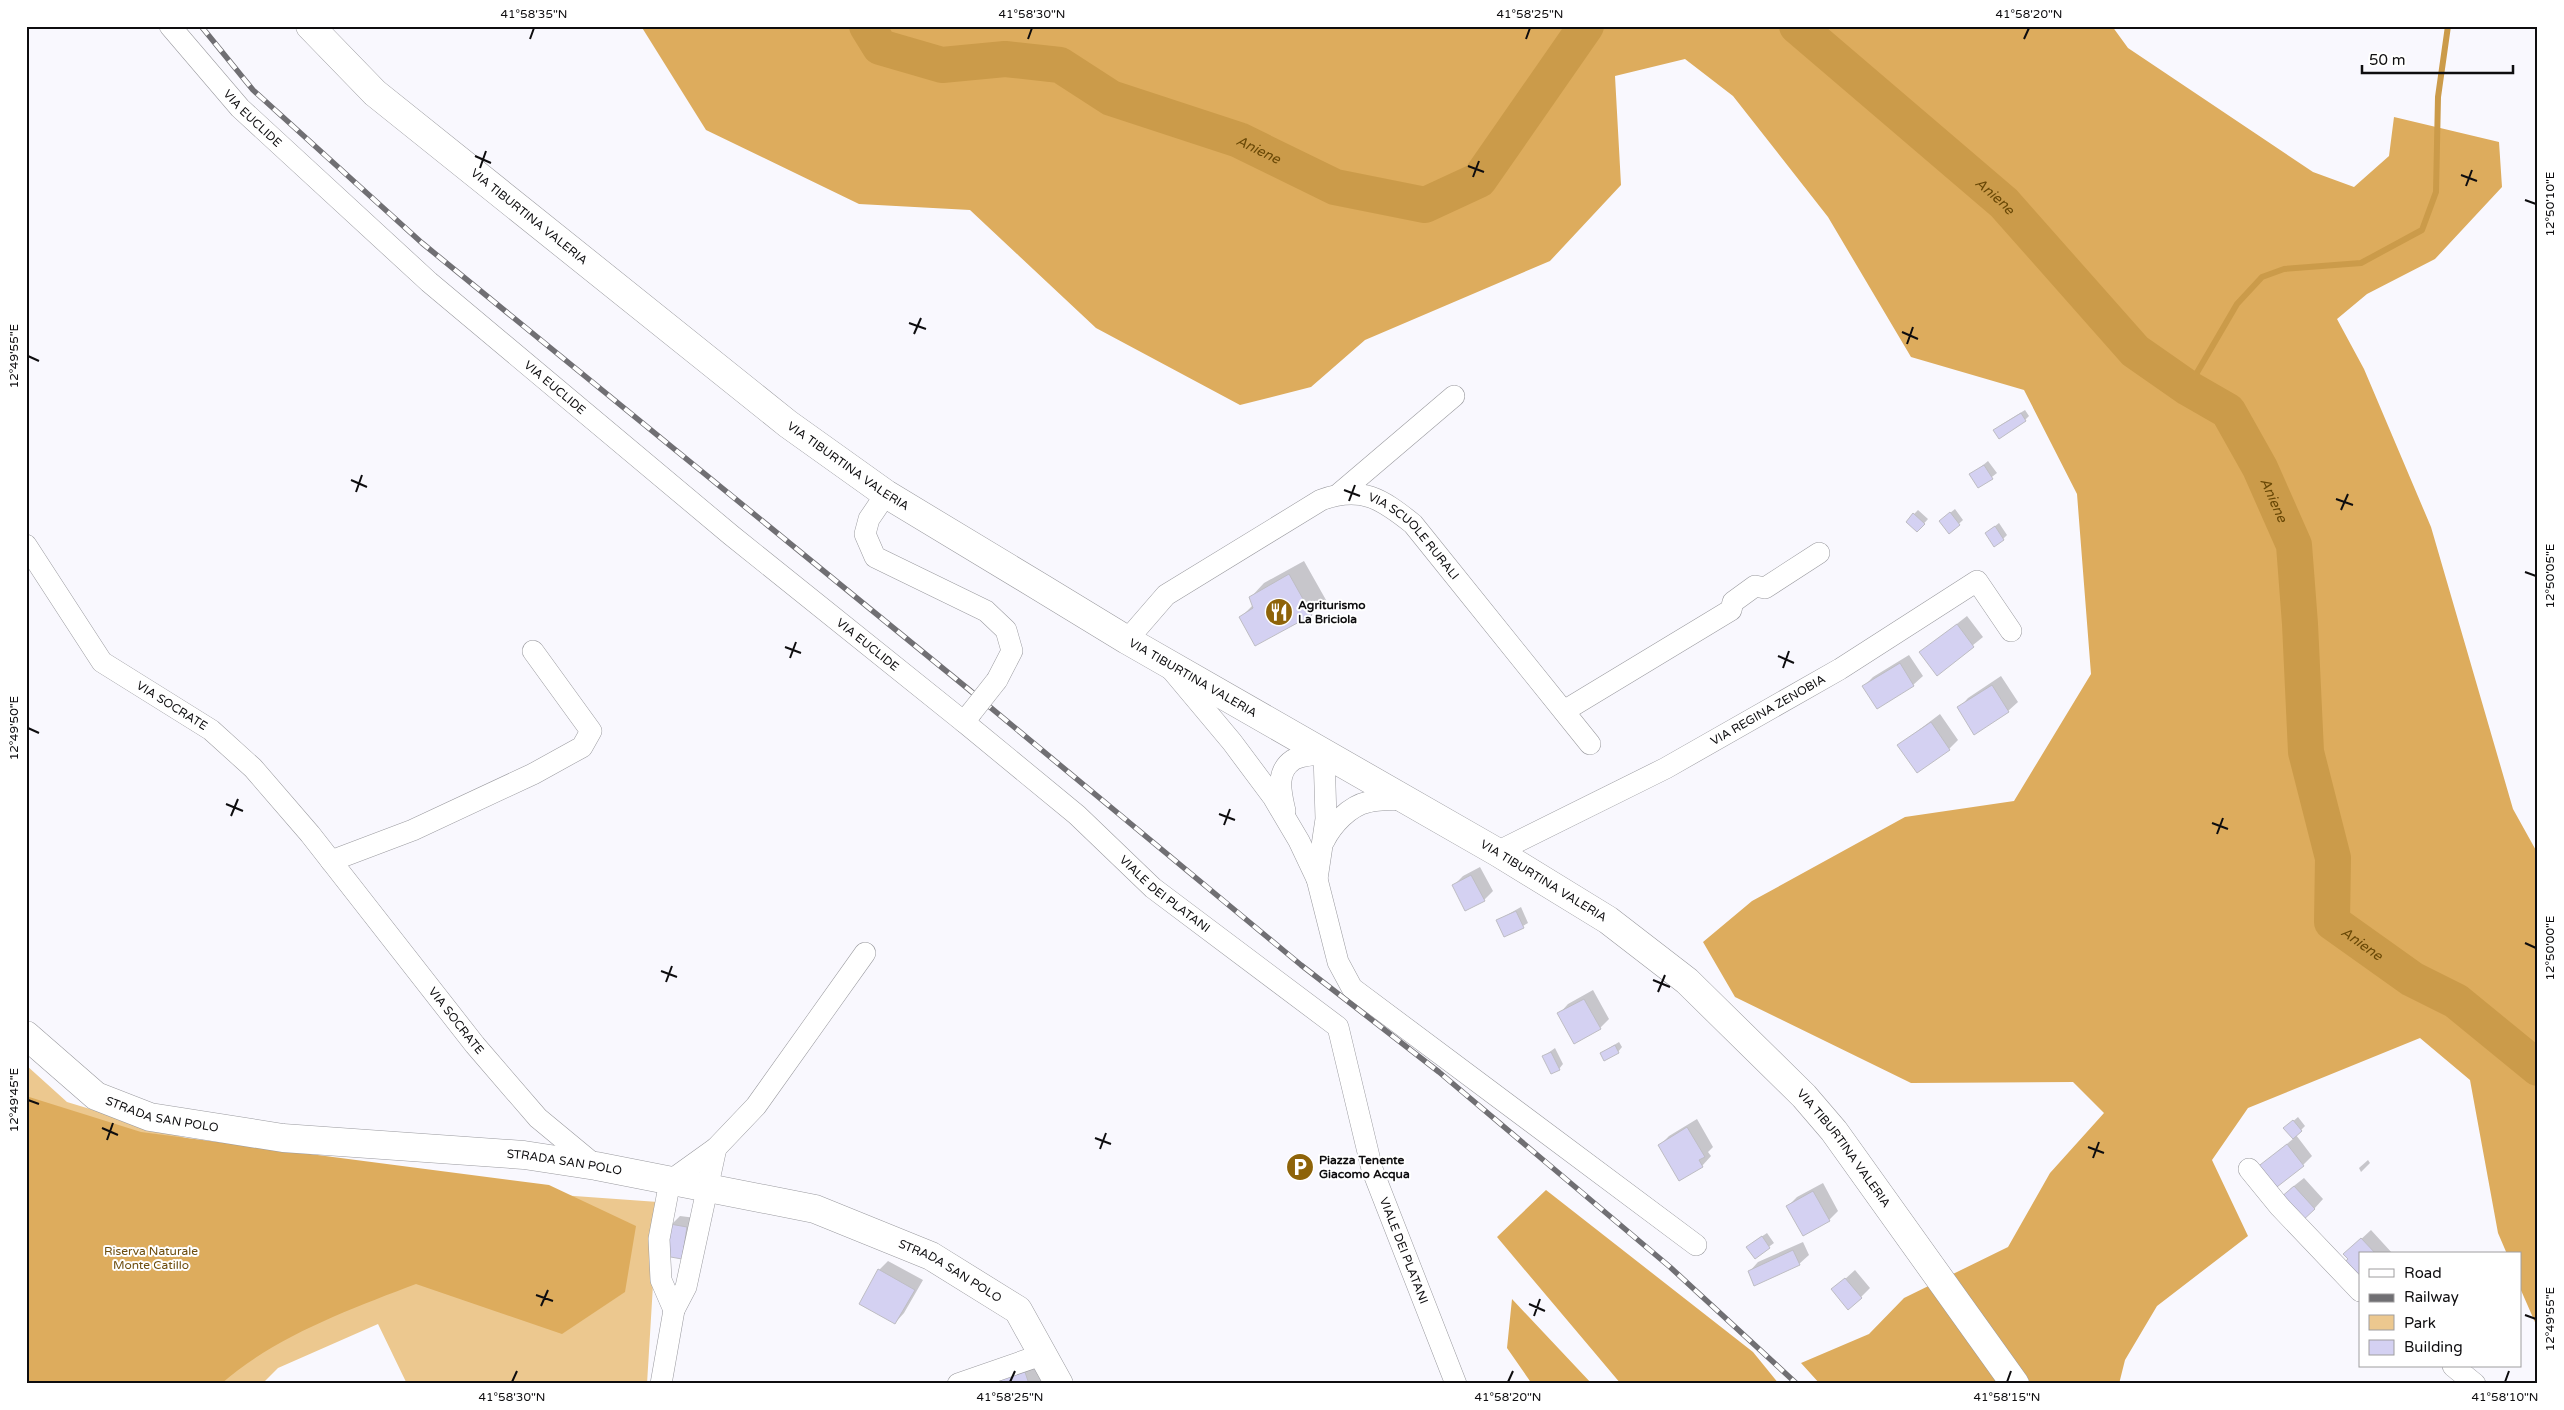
<svg xmlns="http://www.w3.org/2000/svg" width="2564" height="1410" viewBox="0 0 2564 1410" font-family="'Varela Round',sans-serif">
<style>
.green{fill:#ecc88f}
.forest{fill:#ddac5d}
.shadow{fill:#0003}
.lines{fill:none;stroke-linecap:round;stroke-linejoin:round}
.stream{stroke:#cb9b4a;stroke-width:6}
.river{stroke:#cb9b4a;stroke-width:36}
.building{fill:#d4d1f2;stroke:#bebdc3}
.street-casing{stroke:#9a9a9f;stroke-width:22}
.secondary-casing{stroke:#9a9a9f;stroke-width:29}
.primary-casing{stroke:#9a9a9f;stroke-width:29}
.street{stroke:#fff;stroke-width:21}
.secondary{stroke:#fff;stroke-width:28}
.primary{stroke:#fff;stroke-width:28}
.rail-casing{stroke:#706f73;stroke-width:5.5}
.rail{stroke:#fff;stroke-width:4;stroke-dasharray:11;stroke-linecap:butt}
.street-bridge-casing{stroke:#9a9a9f;stroke-width:22;stroke-linecap:butt}
.street-bridge{stroke:#fff;stroke-width:21}
.ticks{fill:none;stroke:#0e0d0f;stroke-width:2}
.labels{text-anchor:middle;dominant-baseline:central;stroke-width:4;stroke-linejoin:round;paint-order:stroke}
.street-label{font-size:12px;fill:#0e0d0f;stroke:#fff}
.poi-label{font-size:12px;font-weight:bold;fill:#0e0d0f;stroke:#fff;text-anchor:start}
.park-label{font-size:12px;fill:#6d4d0e;stroke:#fff}
.water-label{font-size:14px;font-style:italic;fill:#694806;stroke:#fff}
.neatline{fill:none;stroke:#0e0d0f;stroke-width:2}
.ticks-label{font-size:12px;text-anchor:middle;fill:#0e0d0f}
</style>
<rect width="100%" height="100%" fill="#f9f8fe"/>
<path class="green" d="M26,1065L67,1102L313,1177L658,1202L647,1384H407L378,1324L278,1368L262,1384H26Z"/>
<path class="forest" d="M641,26H2112L2128,48L2313,172L2354,187L2389,156L2394,117L2499,142L2502,187L2435,259L2367,294L2337,319L2364,369L2431,527L2513,809L2538,854V1329L2520,1288V1254H2507L2498,1233L2470,1080L2420,1038L2248,1108L2212,1160L2248,1236L2157,1306L2125,1360L2119,1384H1820L1801,1363L1869,1334L1904,1298L2008,1247L2050,1173L2104,1113L2073,1082L1911,1083L1735,997L1703,942L1752,901L1905,817L2014,801L2091,674L2077,494L2024,390L1911,357L1828,217L1733,96L1685,59L1615,76L1621,185L1550,261L1365,340L1311,387L1240,405L1096,328L970,210L859,204L706,130Z
M26,1096L141,1132L549,1185L636,1226L625,1292L562,1334L416,1284C350,1309 274,1337 221,1384H26Z
M1546,1190L1753,1352L1779,1384H1621L1497,1237Z
M1512,1299L1592,1384H1532L1507,1348Z"/>
<path class="shadow" d="M2025,410L2029,416L2025,420L1999,426Z
M1988,461L1997,473L1979,487L1971,475Z
M1955,509L1963,520L1950,532L1945,517Z
M1918,510L1928,519L1917,531L1907,521Z
M1999,523L2007,535L2003,539L1986,533Z
M1304,561L1326,600L1312,614L1241,617L1253,605L1250,598L1264,583Z
M1967,616L1983,637L1937,674L1921,652Z
M1909,655L1923,676L1913,685L1864,686L1873,677Z
M2001,676L2018,702L2008,711L1959,708L1968,698Z
M1940,714L1958,740L1949,749L1899,745Z
M1480,867L1493,891L1484,900L1454,885L1463,876Z
M1521,907L1528,923L1505,936L1498,920Z
M1593,990L1609,1019L1600,1028L1559,1014L1568,1004Z
M1619,1042L1622,1047L1618,1052L1601,1053Z
M1555,1048L1563,1064L1559,1069L1544,1056Z
M2298,1117L2305,1126L2296,1135L2312,1156L2303,1165L2258,1168L2294,1138L2285,1128Z
M1697,1119L1713,1147L1708,1152L1711,1156L1702,1166L1660,1145L1669,1136Z
M2368,1160L2370,1163L2361,1172L2359,1168Z
M2304,1178L2323,1199L2314,1209L2290,1189Z
M1823,1183L1838,1211L1829,1220L1788,1206L1797,1197Z
M680,1216L696,1218L681,1257L671,1225Z
M2371,1230L2393,1254H2360V1284L2345,1254Z
M1767,1233L1774,1243L1755,1257L1752,1243Z
M1803,1242L1809,1255L1799,1264L1749,1272L1758,1262Z
M888,1261L923,1280L904,1313L895,1323L879,1270Z
M1855,1270L1870,1288L1861,1297L1833,1290Z
M1038,1356L1060,1384H973Z
M376,1381L408,1382V1384H373Z"/>
<g class="lines">
<path class="stream" d="M2188,388L2237,304L2262,277L2284,269L2361,263L2422,230L2436,192L2438,97L2448,26"/>
<g class="river">
<path id="s1" d="M867,26L880,47L942,65L1005,59L1060,65L1111,98L1239,140L1335,187L1425,205L1479,180L1586,26"/>
<path id="s2" d="M1797,26L2004,203L2135,351L2188,388L2228,411L2260,468L2294,545L2300,624L2306,752L2333,858L2332,922L2412,979L2456,1001L2538,1068"/>
</g>
</g>
<path class="building" d="M2021,413L2026,421L1999,439L1993,430Z
M1984,465L1993,479L1978,488L1969,474Z
M1950,512L1960,525L1949,534L1939,521Z
M1913,513L1925,524L1917,532L1906,522Z
M1995,526L2004,540L1994,547L1985,533Z
M1289,574L1312,615L1255,646L1239,617L1253,608L1249,597Z
M1957,624L1974,647L1937,676L1919,652Z
M1900,663L1914,686L1877,709L1862,686Z
M1992,685L2009,712L1974,735L1957,707Z
M1931,722L1950,750L1917,773L1897,745Z
M1471,875L1485,901L1465,911L1452,885Z
M1516,911L1524,928L1504,937L1496,920Z
M1584,999L1601,1029L1574,1044L1557,1013Z
M1615,1045L1619,1053L1604,1061L1600,1053Z
M1551,1052L1560,1070L1551,1074L1542,1056Z
M2293,1120L2302,1131L2293,1139L2283,1128Z
M1687,1127L1705,1157L1699,1160L1703,1167L1679,1181L1658,1145Z
M2287,1144L2304,1166L2273,1190L2256,1168Z
M2294,1186L2315,1209L2301,1222L2280,1198Z
M1813,1191L1830,1221L1803,1236L1786,1206Z
M670,1224L687,1227L682,1259L665,1256Z
M1762,1236L1770,1248L1755,1259L1746,1247Z
M2361,1238L2376,1254H2360V1286L2341,1265L2348,1259L2343,1254Z
M1793,1250L1800,1265L1754,1286L1748,1271Z
M878,1269L915,1290L895,1324L859,1304Z
M1845,1278L1862,1298L1848,1310L1831,1289Z
M1024,1369L1029,1384H986Z"/>
<g class="lines">
<g class="street-casing">
<g id="street">
<path id="s3" d="M170,26L240,108L429,282L731,535L964,722"/>
<path d="M1340,493L1454,396"/>
<path d="M886,494L869,519L865,534L875,557L986,611L1006,630L1012,651L997,680"/>
<path id="s4" d="M26,545L102,662L211,730L253,768L310,834L475,1045L538,1118L596,1166"/>
<path id="s5" d="M1127,640L1166,595L1321,500C1361,485 1382,499 1413,524L1590,744"/>
<path d="M1170,668L1232,742L1273,797L1299,841L1317,879L1338,962L1352,988L1696,1245"/>
<path d="M1564,711L1731,610L1733,602L1755,586L1765,588L1819,553"/>
<path id="s6" d="M971,713L964,722L1077,815L1153,888L1338,1027L1372,1169L1456,1384"/>
<path d="M1285,811C1281,793 1275,772 1293,760C1300,755 1315,755 1324,753L1326,819L1317,879"/>
<path d="M1324,841C1332,825 1349,806 1368,802C1379,799 1392,800 1404,799"/>
<path id="s7" d="M1497,852L1666,768L1840,669L1977,581L2011,631"/>
<path d="M331,861L413,830L533,774L582,747L591,731L533,651"/>
<path d="M2249,1169L2280,1207L2360,1291"/>
<path d="M674,1310L661,1280L659,1239L670,1181L716,1148L756,1106L865,953"/>
<path d="M2453,1366L2475,1384"/>
<path d="M661,1384L674,1310L686,1287L716,1148"/>
<path d="M958,1384L1041,1355"/>
</g>
</g>
<g class="secondary-casing">
<g id="secondary">
<path id="s8" d="M26,1035L96,1096L150,1117L283,1138L524,1155L596,1166L815,1209L931,1256L1018,1310L1059,1384"/>
</g>
</g>
<g class="primary-casing">
<g id="primary">
<path id="s9" d="M310,26L375,93L788,424L886,494L1040,587L1127,640L1497,852L1608,920L1687,981L1804,1096L1834,1131L2015,1384"/>
</g>
</g>
<use href="#street" class="street"/>
<use href="#secondary" class="secondary"/>
<use href="#primary" class="primary"/>
<g class="rail-casing">
<path id="rail" d="M201,26L253,90L422,243L967,688L1301,965L1439,1072L1670,1267L1797,1384"/>
</g>
<use href="#rail" class="rail"/>
<g class="street-bridge-casing">
<path id="street-bridge" d="M971,713L997,680"/>
</g>
<use href="#street-bridge" class="street-bridge"/>
</g>
<path class="ticks" d="M530,39L534,28M1028,39L1032,28M1526,39L1530,28M2024,39L2029,28M475,156L491,163M1468,166L1484,172M480,168L486,151M2461,175L2477,181M1473,177L1479,161M2466,186L2472,170M2525,200L2536,204M909,323L926,329M1902,332L1918,339M914,334L921,318M1907,344L1913,327M28,356L39,361M351,480L367,487M1344,490L1360,496M356,492L362,475M2336,499L2353,505M1349,501L1355,485M2341,510L2348,494M2525,572L2536,576M785,647L801,653M1778,656L1794,663M790,658L796,642M1783,668L1789,651M28,728L39,733M226,804L243,811M1219,814L1235,820M231,816L238,799M2212,823L2228,829M1224,825L1230,809M2217,834L2223,818M2525,943L2536,948M661,971L677,977M1653,980L1670,987M666,982L672,966M1658,992L1665,975M28,1100L39,1104M102,1128L118,1135M1095,1138L1111,1144M107,1140L113,1123M2088,1147L2104,1153M1100,1149L1106,1133M2093,1158L2099,1142M536,1295L553,1301M1529,1304L1545,1311M541,1306L548,1290M2525,1315L2536,1319M1534,1316L1540,1299M512,1382L517,1371M1010,1382L1015,1371M1508,1382L1513,1371M2007,1382L2011,1371M2505,1382L2509,1371"/>
<defs>
<g id="restaurant-disc" transform="scale(1.4375)"><circle r="9.5" fill="#8e6309" stroke="#fff"/><path d="M-5-6h1v4h1v-4h1v4h1v-4h1v5L-1.5 .5V6h-2V.5L-5-1ZM5-6V6H3V1.5H1.5Q1.5-4 5-6Z" fill="#fff"/></g>
<g id="parking-disc" transform="scale(1.4375)"><circle r="9.5" fill="#8e6309" stroke="#fff"/><path d="M-3.5-5.5H1a3.5 3.5 0 0 1 0 7H-1V5.5H-3.5ZM-1-3.4V-.6H.8a1.4 1.4 0 0 0 0-2.8Z" fill="#fff"/></g>
</defs>
<g fill-rule="evenodd">
<use href="#restaurant-disc" x="1279" y="612"/>
<use href="#parking-disc" x="1300" y="1167"/>
</g>
<g class="labels">
<g class="street-label">
<text stroke="none"><textPath href="#s3" startOffset="124">VIA EUCLIDE</textPath></text>
<text stroke="none"><textPath href="#s9" startOffset="291">VIA TIBURTINA VALERIA</textPath></text>
<text stroke="none"><textPath href="#s3" startOffset="529">VIA EUCLIDE</textPath></text>
<text stroke="none"><textPath href="#s9" startOffset="696">VIA TIBURTINA VALERIA</textPath></text>
<text stroke="none"><textPath href="#s5" startOffset="351">VIA SCUOLE RURALI</textPath></text>
<text stroke="none"><textPath href="#s3" startOffset="934">VIA EUCLIDE</textPath></text>
<text stroke="none"><textPath href="#s9" startOffset="1101">VIA TIBURTINA VALERIA</textPath></text>
<text stroke="none"><textPath href="#s4" startOffset="222">VIA SOCRATE</textPath></text>
<text stroke="none"><textPath href="#s7" startOffset="306">VIA REGINA ZENOBIA</textPath></text>
<text stroke="none"><textPath href="#s9" startOffset="1506">VIA TIBURTINA VALERIA</textPath></text>
<text stroke="none"><textPath href="#s6" startOffset="276">VIALE DEI PLATANI</textPath></text>
<text stroke="none"><textPath href="#s4" startOffset="649">VIA SOCRATE</textPath></text>
<text stroke="none"><textPath href="#s8" startOffset="162">STRADA SAN POLO</textPath></text>
<text stroke="none"><textPath href="#s9" startOffset="1911">VIA TIBURTINA VALERIA</textPath></text>
<text stroke="none"><textPath href="#s8" startOffset="568">STRADA SAN POLO</textPath></text>
<text stroke="none"><textPath href="#s6" startOffset="728">VIALE DEI PLATANI</textPath></text>
<text stroke="none"><textPath href="#s8" startOffset="972">STRADA SAN POLO</textPath></text>
</g>
<g class="poi-label">
<text x="1298" y="605">Agriturismo<tspan x="1298" dy="14">La Briciola</tspan></text>
<text x="1319" y="1160">Piazza Tenente<tspan x="1319" dy="14">Giacomo Acqua</tspan></text>
</g>
<g class="park-label">
<text x="151" y="1251">Riserva Naturale<tspan x="151" dy="14">Monte Catillo</tspan></text>
</g>
<g class="water-label">
<text stroke="none"><textPath href="#s1" startOffset="425">Aniene</textPath></text>
<text stroke="none"><textPath href="#s2" startOffset="261">Aniene</textPath></text>
<text stroke="none"><textPath href="#s2" startOffset="681">Aniene</textPath></text>
<text stroke="none"><textPath href="#s2" startOffset="1148">Aniene</textPath></text>
</g>
</g>
<rect width="2564" height="1410" fill="none" stroke="#ffffff" stroke-width="55"/>
<rect x="2359" y="1252" width="162" height="115" fill="#ffffff" stroke="#9f9e9f"/>
<rect x="2369" y="1269" width="25" height="8" fill="#ffffff" stroke="#9f9e9f"/>
<text x="2404" y="1278" font-size="15" fill="#0e0d0f">Road</text>
<rect x="2369" y="1294" width="25" height="8" fill="#706f73" stroke="#9f9e9f"/>
<text x="2404" y="1302" font-size="15" fill="#0e0d0f">Railway</text>
<rect x="2369" y="1315" width="25" height="15" fill="#ecc88f" stroke="#9f9e9f"/>
<text x="2404" y="1328" font-size="15" fill="#0e0d0f">Park</text>
<rect x="2369" y="1340" width="25" height="15" fill="#d4d1f2" stroke="#9f9e9f"/>
<text x="2404" y="1352" font-size="15" fill="#0e0d0f">Building</text>
<path d="M2362 65v8h151v-8" fill="none" stroke="#0e0d0f" stroke-width="2.5"/>
<text x="2369" y="65" font-size="15" fill="#0e0d0f" stroke="#ffffff" stroke-width="4" paint-order="stroke">50 m</text>
<rect x="28" y="28" width="2508" height="1354" class="neatline"/>
<g class="ticks-label">
<text x="534" y="18">41°58'35"N</text>
<text x="1032" y="18">41°58'30"N</text>
<text x="1530" y="18">41°58'25"N</text>
<text x="2029" y="18">41°58'20"N</text>
<text transform="translate(2550 204) rotate(-90)" y="4">12°50'10"E</text>
<text transform="translate(14 356) rotate(-90)" y="4">12°49'55"E</text>
<text transform="translate(2550 576) rotate(-90)" y="4">12°50'05"E</text>
<text transform="translate(14 728) rotate(-90)" y="4">12°49'50"E</text>
<text transform="translate(2550 948) rotate(-90)" y="4">12°50'00"E</text>
<text transform="translate(14 1100) rotate(-90)" y="4">12°49'45"E</text>
<text transform="translate(2550 1319) rotate(-90)" y="4">12°49'55"E</text>
<text x="512" y="1401">41°58'30"N</text>
<text x="1010" y="1401">41°58'25"N</text>
<text x="1508" y="1401">41°58'20"N</text>
<text x="2007" y="1401">41°58'15"N</text>
<text x="2505" y="1401">41°58'10"N</text>
</g>
</svg>
